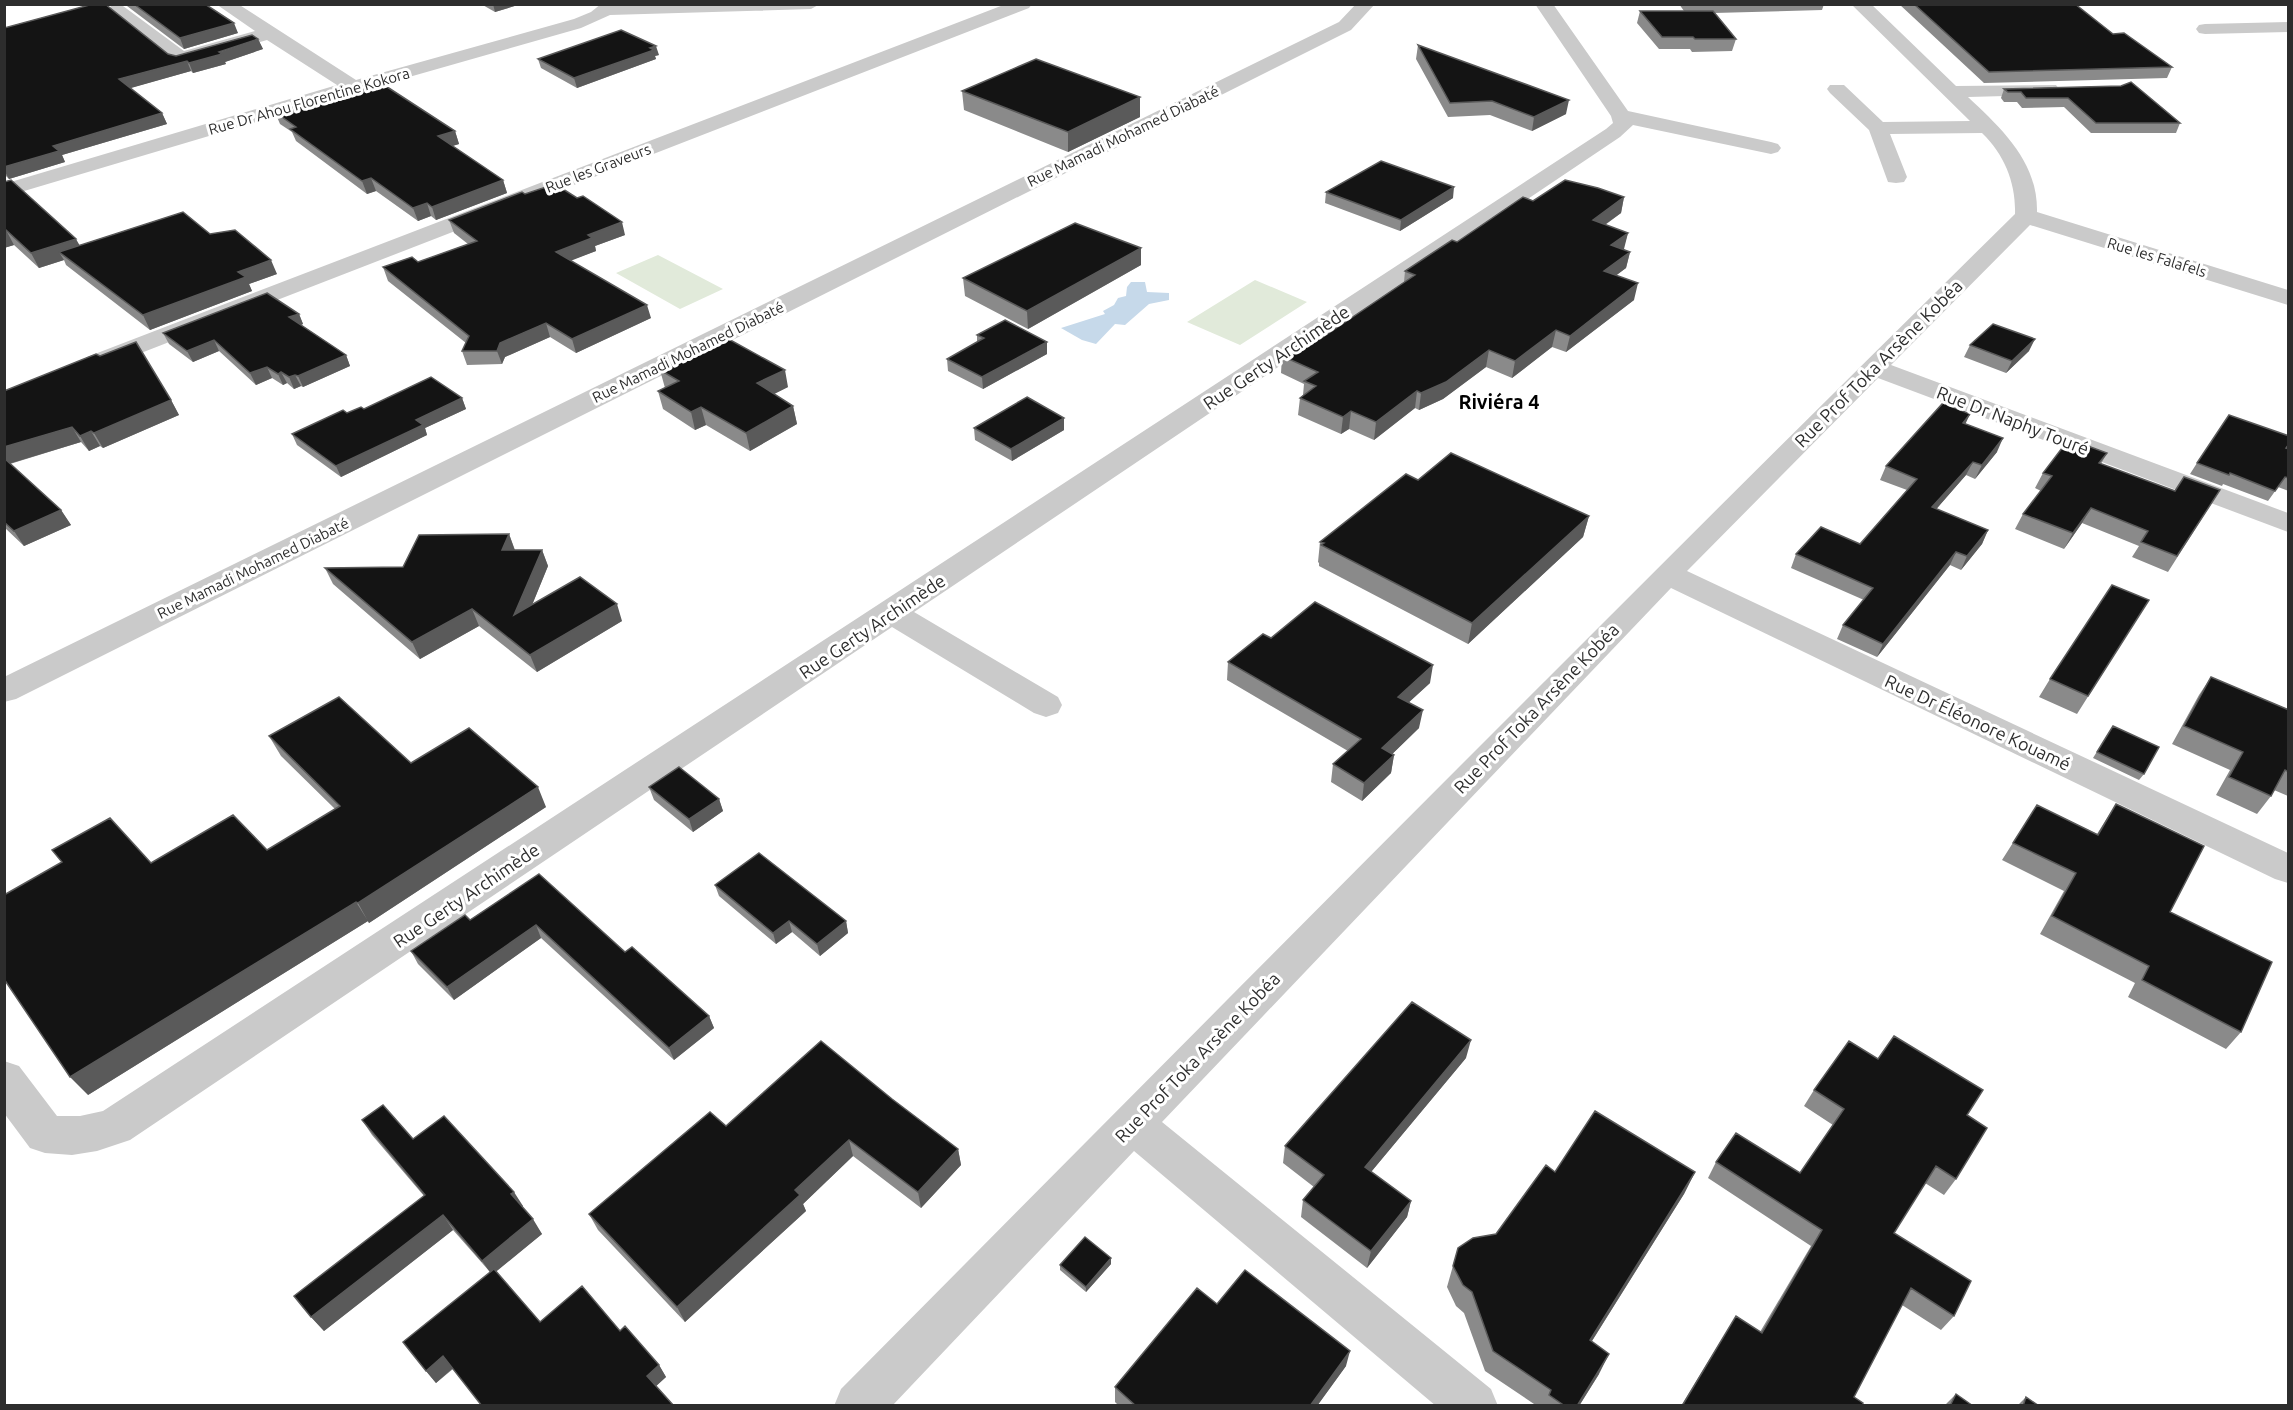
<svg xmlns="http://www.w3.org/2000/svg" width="2293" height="1410" viewBox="0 0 2293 1410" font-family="Ubuntu,sans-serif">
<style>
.green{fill:#e1eada}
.water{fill:#c6d9ea}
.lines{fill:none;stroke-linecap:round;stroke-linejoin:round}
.minor{fill:#cacaca;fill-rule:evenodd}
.wall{fill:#8a8a8a}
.shaded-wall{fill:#5a5a5a}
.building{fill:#141414;stroke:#5a5a5a;stroke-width:1.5}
.labels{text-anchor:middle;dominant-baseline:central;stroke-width:6;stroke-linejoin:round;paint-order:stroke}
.far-street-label{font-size:15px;fill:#2d2d2d;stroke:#fff}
.street-label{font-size:18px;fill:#2d2d2d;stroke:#fff}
.far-district-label{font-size:20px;font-weight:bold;fill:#000;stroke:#fff}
</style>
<rect width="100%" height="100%" fill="#fff"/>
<path class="green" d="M658,255L723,289L680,309L616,273Z
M1255,280L1307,302L1240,345L1187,322Z"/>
<path class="water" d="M1131,282H1145L1147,292L1169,293V300L1149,304L1125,325L1115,324L1096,344L1082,340L1061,328L1105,314L1103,311L1114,305L1118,298L1126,296L1127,287Z"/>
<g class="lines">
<path class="minor" d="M216,4H238L356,80L574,19L591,12L601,4H820L811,9L610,15L581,28L360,91L4,197V184L337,85L267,40L181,64L174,62L108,10L111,6H123L184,51L255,31Z
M1006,4H1032L1029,8L105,367L96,370L87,367L83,362L87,357Z
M1356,4H1375L1351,30L16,699L4,702V677L1339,22Z
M1535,4H1553L1628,111L1771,142L1778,144L1781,148L1778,152L1771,154L1633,125L1620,137L914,612L1058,697L1062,705L1058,713L1046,717L1034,713L892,627L130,1140L97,1151L72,1155L45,1153L30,1148L4,1113V1061L19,1066L57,1116H80L103,1111L1606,129L1613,123L1611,116Z
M1851,4H1871L1956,86L2056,85L2059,89L2056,93L2049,95L1968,97C2002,129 2038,162 2037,212L2288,290V305L2030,225L1891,365L2288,513V532L1878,378L1687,571L2288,853V883L2275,879L1671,588L1162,1122L1491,1389L1498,1406H1436L1134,1151L892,1406H834L841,1389C1231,996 1621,602 2015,214C2016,184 2005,155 1982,133L1890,134L1907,177L1904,182L1896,183L1888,182L1869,130L1830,93L1827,89L1830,85H1844L1883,122L1970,121Z
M2288,22V32L2205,34L2199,33L2196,29L2199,25L2205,24Z"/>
</g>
<path class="wall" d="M126,4H205L238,33L184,49L127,6Z
M481,4H521L495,12Z
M1679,4H1824L1822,10L1714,13L1736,39L1732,51L1692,52L1690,49H1659L1637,23L1640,11H1684Z
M1899,4H2075L2113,34L2172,67L2167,78L1984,83Z
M4,28L168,54L176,56L258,39L263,49L225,62L226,64L193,73L191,71L130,88L162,113L167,124L62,155L65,162L9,179L4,174Z
M1418,45L1566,114L1532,131L1490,115L1448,117L1416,59Z
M659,55L655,56L656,59L577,88L541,68L538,59Z
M2121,86L2180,123L2176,133H2091L2064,107L2022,108L2017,102H2004L2001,98L2004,89Z
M962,91L1140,117L1068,152L964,110Z
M275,112L455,131L459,144L452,146L503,180L507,193L436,220L431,216L418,221L376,191L367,194L296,141L292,132L280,124Z
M4,182L79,245L210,234L277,274L249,284L252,291L150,330L66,265L64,260L39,268L14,245L4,248Z
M1326,192L1453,198L1400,231L1325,203Z
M525,194L625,235L595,246L596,251L571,260L651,318L576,353L550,337L505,357L502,364L467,365L462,351L466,343L388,281L383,267L418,262L468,244L454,233L449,220Z
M1624,197L1621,213L1605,225L1628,233L1623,249L1630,252L1626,268L1616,275L1634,300L1566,352L1552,347L1512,378L1486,367L1443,399L1419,410L1415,408L1374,440L1349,429L1341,434L1298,415L1300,398L1303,395L1304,384L1281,373L1282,356L1320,339L1404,282L1405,271L1457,242L1533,201Z
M1141,248V265L1028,329L965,296L963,278Z
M299,314L303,324L301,325L346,355L350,366L303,387L301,386L294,389L287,383L283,385L272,378L256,385L219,351L193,362L169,344L163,333Z
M977,335L1047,342V354L983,389L948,371L947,359L977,342Z
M1970,345L2029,351L2006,373L1964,357Z
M660,370L788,387L774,394L793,406L797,424L750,451L706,425L695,430L663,409L658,391L665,388Z
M4,391L171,400L179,415L103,448L100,446L89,451L81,442L10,464L61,510L71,525L24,546L4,527Z
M462,398L466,409L425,428L427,435L341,477L297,445L292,434L347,413L364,409Z
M1966,424L1997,452L1975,479L1966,475L1936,509L1988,530L1982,544L1961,570L1950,565L1877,657L1837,639L1843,625L1864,600L1791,568L1796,554L1860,544L1907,490L1880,480L1886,466Z
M974,428L1064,430L1012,461L975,440Z
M2286,448L2289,449V491L2278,487L2268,501L2223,484L2222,486L2190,474L2197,463Z
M2107,453L2101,464L2175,491L2220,490L2168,572L2132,557L2139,546L2082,523L2064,549L2015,529L2023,514L2041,491L2035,488L2043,473Z
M1418,480L1589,516L1583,537L1468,644L1319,566V563L1318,562L1320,542Z
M509,534L515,550H542L548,566L532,605L622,621L537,672L479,626L420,659L333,584L325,568L403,567Z
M2149,600L2077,714L2039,697L2050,679Z
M1271,638L1430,683L1409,702L1419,728L1392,754L1394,755L1391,773L1362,801L1331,782L1333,764L1348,751L1227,680L1228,662Z
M2211,677L2289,710V794L2288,796L2274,790L2271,796L2257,814L2216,795L2230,770L2172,744L2199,695Z
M2113,726L2144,774L2139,780L2093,758Z
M269,736L411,763L546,807L369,923L368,921L88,1095L151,863L267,850L335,809L281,756Z
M649,787L719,799L723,811L693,832L654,800Z
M2116,804L2170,912L2241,1032L2226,1049L2128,997L2135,983L2040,934L2064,891L2002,860L2037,805L2097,834Z
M539,874L625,952L709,1016L714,1028L674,1060L541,938L454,1000L418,964L411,951L470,920Z
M715,885L846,921L848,933L820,956L792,932L776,944L719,896Z
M1466,1058L1371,1172L1411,1201L1407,1217L1367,1268L1301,1217L1303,1200L1314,1187L1283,1163L1285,1146Z
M1814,1090L1967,1115L1956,1179L1944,1195L1925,1183L1894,1233L1954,1316L1941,1330L1902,1305L1854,1397L1862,1406H1681L1736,1316L1760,1332L1811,1246L1708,1178L1716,1162L1800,1173L1833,1125L1804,1106Z
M892,1099L958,1149L961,1165L921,1208L853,1156L803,1204L806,1211L685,1322L598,1230L589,1214L726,1126Z
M362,1120L413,1139L523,1206L522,1207L542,1234L496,1271L540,1322L620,1331L659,1365L666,1377L656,1386L453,1369L436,1383L426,1371L490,1272L453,1230L324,1331L311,1317L424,1196L372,1135Z
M1555,1172H1695L1684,1194L1592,1341L1599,1374L1579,1406H1537L1485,1371L1464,1313L1456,1306L1447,1287L1458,1248L1496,1234Z
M1111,1264L1086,1292L1060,1270V1265Z
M1217,1304L1346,1366L1317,1406H1119L1115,1402V1387Z
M1956,1394L1973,1406H1944Z
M2026,1397L2039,1406H2017Z"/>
<path class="shaded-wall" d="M493,4H521L495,12Z
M234,23L238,33L184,49L180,38Z
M258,39L263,49L225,62L226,64L193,73L189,63Z
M656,46L659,55L655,56L656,59L577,88L574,78Z
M187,61L191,71L124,90L119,79Z
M1140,97V117L1068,152V132Z
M1569,100L1566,114L1532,131L1534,117Z
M162,113L167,124L62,155L65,162L9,179L4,170V167L53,146Z
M455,131L459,144L443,149L438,136Z
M371,178L376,191L367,194L362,181Z
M503,180L507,193L436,220L432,207Z
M1454,187L1453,198L1400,231L1401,220Z
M1624,197L1621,213L1589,236L1593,220Z
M427,203L431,216L418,221L413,208Z
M622,222L625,235L595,246L596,251L560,265L556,252L588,235Z
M4,230H6L14,245L4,248Z
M1628,233L1624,249L1607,261L1611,245Z
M76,239L84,253L59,252L64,260L39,268L31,253Z
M1141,248V265L1028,329L1027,311Z
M1630,252L1626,268L1601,287L1604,271Z
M271,260L277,274L249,284L252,291L150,330L143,315L238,272Z
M1638,283L1634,300L1566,352L1570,336Z
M647,305L651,318L576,353L572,339Z
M299,314L303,324L294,328L289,317Z
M546,323L550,337L505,357L502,364L497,351L500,343Z
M1556,330L1552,347L1512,378L1515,361Z
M2035,339L2029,351L2006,373L2012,361Z
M214,340L219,351L193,362L187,351Z
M1047,342V354L983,389L982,377Z
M1489,350L1486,367L1443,399L1419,410L1421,393Z
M346,355L350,366L303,387L298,376Z
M267,367L272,378L256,385L250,373Z
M785,370L788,387L760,401L757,383Z
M281,372L287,383L283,385L278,374Z
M295,375L301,386L294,389L289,377Z
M1417,391L1415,408L1374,440L1376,422Z
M462,398L466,409L425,428L427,435L341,477L336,466L416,420Z
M171,400L179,415L103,448L94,433Z
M793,406L797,424L750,451L746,433Z
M701,407L706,425L695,430L691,412Z
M1351,411L1349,429L1341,434L1343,417Z
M1970,414L1964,427L1963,423Z
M1064,418V430L1012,461L1011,449Z
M72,427L81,442L5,465L4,464V447Z
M91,431L100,446L89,451L80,436Z
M2003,438L1997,452L1975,479L1982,465Z
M1973,462L1966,475L1926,521L1932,507Z
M2091,508L2082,523L2064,549L2073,533Z
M61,510L71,525L24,546L14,531Z
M1589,516L1583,537L1468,644L1472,623Z
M1988,530L1982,544L1961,570L1967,556Z
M509,534L515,551L502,550Z
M542,550L548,566L521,632L514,615Z
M1956,552L1950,565L1877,657L1883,644Z
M617,604L622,621L537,672L530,655Z
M472,609L479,626L420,659L412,642Z
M1433,665L1430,683L1395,715L1398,697Z
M1423,710L1419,728L1380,766L1382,748Z
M1394,755L1391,773L1362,801L1364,783Z
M538,787L546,807L369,923L358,903Z
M719,799L723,811L693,832L689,819Z
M356,902L368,921L88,1095L70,1077Z
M789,921L792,932L776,944L773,933Z
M846,921L848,933L820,956L817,944Z
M536,925L541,938L454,1000L447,987Z
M709,1016L714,1028L674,1060L669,1048Z
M1471,1040L1466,1058L1361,1184L1365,1167Z
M849,1140L853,1156L803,1204L806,1211L685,1322L677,1307L795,1190Z
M958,1149L961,1165L921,1208L918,1192Z
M1695,1172L1684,1194L1580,1360L1590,1340Z
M514,1192L523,1206L520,1209L511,1194Z
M1411,1201L1407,1217L1367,1268L1371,1251Z
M443,1215L453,1230L324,1331L311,1317Z
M533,1219L542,1234L492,1275L482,1261Z
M1111,1258V1264L1086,1292V1287Z
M1350,1351L1346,1366L1317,1406H1310Z
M1609,1354L1599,1374L1579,1406H1577Z
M443,1356L453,1368L436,1383L426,1371Z
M659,1365L666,1377L654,1388L647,1376Z"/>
<path class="building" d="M93,4H105L168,54L176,56L252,35L258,39L219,52L222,54L189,63L187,61L119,79L162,113L53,146L59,151L4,167V28Z
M134,4H205L234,23L180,38Z
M1914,4H2075L2113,34L2124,33L2172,67L1989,72Z
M1640,11H1713L1736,39H1695L1693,37H1662Z
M621,30L656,46L650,48L654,50L574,78L538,59Z
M1418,45L1569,100L1534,117L1492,101L1450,103Z
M1036,59L1140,97L1068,132L962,91Z
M378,81L455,131L438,136L503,180L432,207L427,203L413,208L371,178L362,181L290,129L296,127L275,112Z
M2131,82L2180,123H2096L2068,98H2026L2021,92H2008L2004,89L2121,86Z
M1381,161L1454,187L1401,220L1326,192Z
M11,180L76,239L31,253L6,230H4V182Z
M1565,180L1598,188L1624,197L1593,220L1628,233L1611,245L1630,252L1604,271L1638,283L1570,336L1556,330L1515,361L1489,350L1446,382L1421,393L1417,391L1376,422L1351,411L1343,417L1300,398L1316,386L1304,381L1318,372L1282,356L1312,335L1320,339L1415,275L1405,271L1452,240L1457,242L1523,197L1533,201Z
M555,184L577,198L583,196L622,222L588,235L592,238L556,252L647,305L572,339L546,323L500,343L497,351H462L469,336L383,267L412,257L418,262L477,241L449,220L522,192L525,194Z
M183,212L210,234L235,230L271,260L238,272L246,277L143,315L59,252Z
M1075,223L1141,248L1027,311L963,278Z
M267,293L299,314L289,317L346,355L298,376L295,375L289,377L281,372L278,374L267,367L250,373L214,340L187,351L163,333Z
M1005,320L1047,342L982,377L947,359L984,338L977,335Z
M1993,324L2035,339L2012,361L1970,345Z
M723,336L785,370L757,383L793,406L746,433L701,407L691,412L658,391L679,381L660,370Z
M136,342L171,400L94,433L91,431L80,436L72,427L4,447V391L96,354L100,356Z
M431,377L462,398L416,420L423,425L336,466L292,434L343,410L347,413L361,407L364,409Z
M1027,397L1064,418L1011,449L974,428Z
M1943,403L1970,414L1963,423L2003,438L1982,465L1973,462L1932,507L1988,530L1967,556L1956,552L1883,644L1843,625L1873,588L1796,554L1821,527L1860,544L1917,479L1886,466Z
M2229,415L2289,436V444L2286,448L2289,449V478L2285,477L2275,491L2230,473L2229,475L2197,463Z
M2069,439L2107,453L2099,463L2175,491L2184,477L2220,490L2177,556L2141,542L2148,531L2091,508L2073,533L2023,514L2052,476L2043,473Z
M1451,453L1589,516L1472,623L1321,545L1324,543L1320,542L1406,474L1418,480Z
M4,458L61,510L14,531L4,522Z
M509,534L502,550H542L514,615L580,577L617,604L530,655L472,609L412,642L325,568L403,567L419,535Z
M2112,585L2149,600L2088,696L2050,679Z
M1315,602L1433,665L1398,697L1423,710L1382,748L1394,755L1364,783L1333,764L1361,739L1228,662L1263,634L1271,638Z
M2211,677L2289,710V772L2285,770L2271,796L2229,777L2243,752L2184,726Z
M339,697L411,763L469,728L538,787L358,903L356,902L70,1077L4,979V895L62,862L52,850L110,818L151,863L233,815L267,850L340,806L269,736Z
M2113,726L2159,747L2144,774L2097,752Z
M679,767L719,799L689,819L649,787Z
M2116,804L2204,846L2170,912L2272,962L2241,1032L2142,980L2149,966L2052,916L2076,873L2013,843L2037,805L2098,835Z
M759,853L846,921L817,944L789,921L773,933L715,885Z
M539,874L625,952L632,947L709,1016L669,1048L536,925L447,987L411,951L465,915L470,920Z
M1412,1002L1471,1040L1365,1167L1411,1201L1371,1251L1303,1200L1324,1175L1285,1146Z
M1894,1036L1983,1090L1967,1115L1987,1128L1956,1179L1936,1166L1894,1233L1971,1281L1954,1316L1911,1288L1854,1397L1863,1403L1862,1406H1682L1736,1316L1762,1333L1822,1230L1716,1162L1736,1133L1800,1173L1844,1109L1814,1090L1849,1041L1878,1059Z
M821,1041L892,1099L958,1149L918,1192L849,1140L795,1190L800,1195L677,1307L589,1214L710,1112L726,1126Z
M383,1105L413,1139L444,1116L514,1192L511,1194L533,1219L482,1261L443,1215L311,1317L294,1296L425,1195L362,1120Z
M1595,1111L1695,1172L1590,1340L1609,1354L1577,1406H1565L1549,1395L1551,1390L1493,1351L1472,1292L1463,1285L1453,1266L1458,1248L1473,1238L1496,1234L1546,1165L1555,1172Z
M1085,1237L1111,1258L1086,1287L1060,1265Z
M494,1269L540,1322L582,1286L620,1331L625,1326L659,1365L647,1376L674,1406H482L443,1356L426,1371L403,1342Z
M1245,1270L1350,1351L1310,1406H1136L1115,1387L1197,1288L1217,1304Z
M1956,1394L1973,1406H1950Z
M2026,1397L2039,1406H2023Z"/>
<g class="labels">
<g class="far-street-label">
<text transform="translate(309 101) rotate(-16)">Rue Dr Ahou Florentine Kokora</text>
<text transform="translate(1123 136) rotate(-26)">Rue Mamadi Mohamed Diabaté</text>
<text transform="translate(598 168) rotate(-21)">Rue les Graveurs</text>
<text transform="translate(2157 257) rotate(17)">Rue les Falafels</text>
<text transform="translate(688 352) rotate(-26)">Rue Mamadi Mohamed Diabaté</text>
<text transform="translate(253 568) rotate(-26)">Rue Mamadi Mohamed Diabaté</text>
</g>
<g class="street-label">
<text transform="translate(1276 357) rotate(-34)">Rue Gerty Archimède</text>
<text transform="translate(1878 363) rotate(-45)">Rue Prof Toka Arsène Kobéa</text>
<text transform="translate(2013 420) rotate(21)">Rue Dr Naphy Touré</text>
<text transform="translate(872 626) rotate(-34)">Rue Gerty Archimède</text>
<text transform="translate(1536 708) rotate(-46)">Rue Prof Toka Arsène Kobéa</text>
<text transform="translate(1978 722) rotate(25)">Rue Dr Éléonore Kouamé</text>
<text transform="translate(466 895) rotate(-34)">Rue Gerty Archimède</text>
<text transform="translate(1197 1057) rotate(-46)">Rue Prof Toka Arsène Kobéa</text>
</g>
<g class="far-district-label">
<text x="1499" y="401">Riviéra 4</text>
</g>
</g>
<rect width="2293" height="1410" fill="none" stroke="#2d2d2d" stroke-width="12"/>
</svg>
